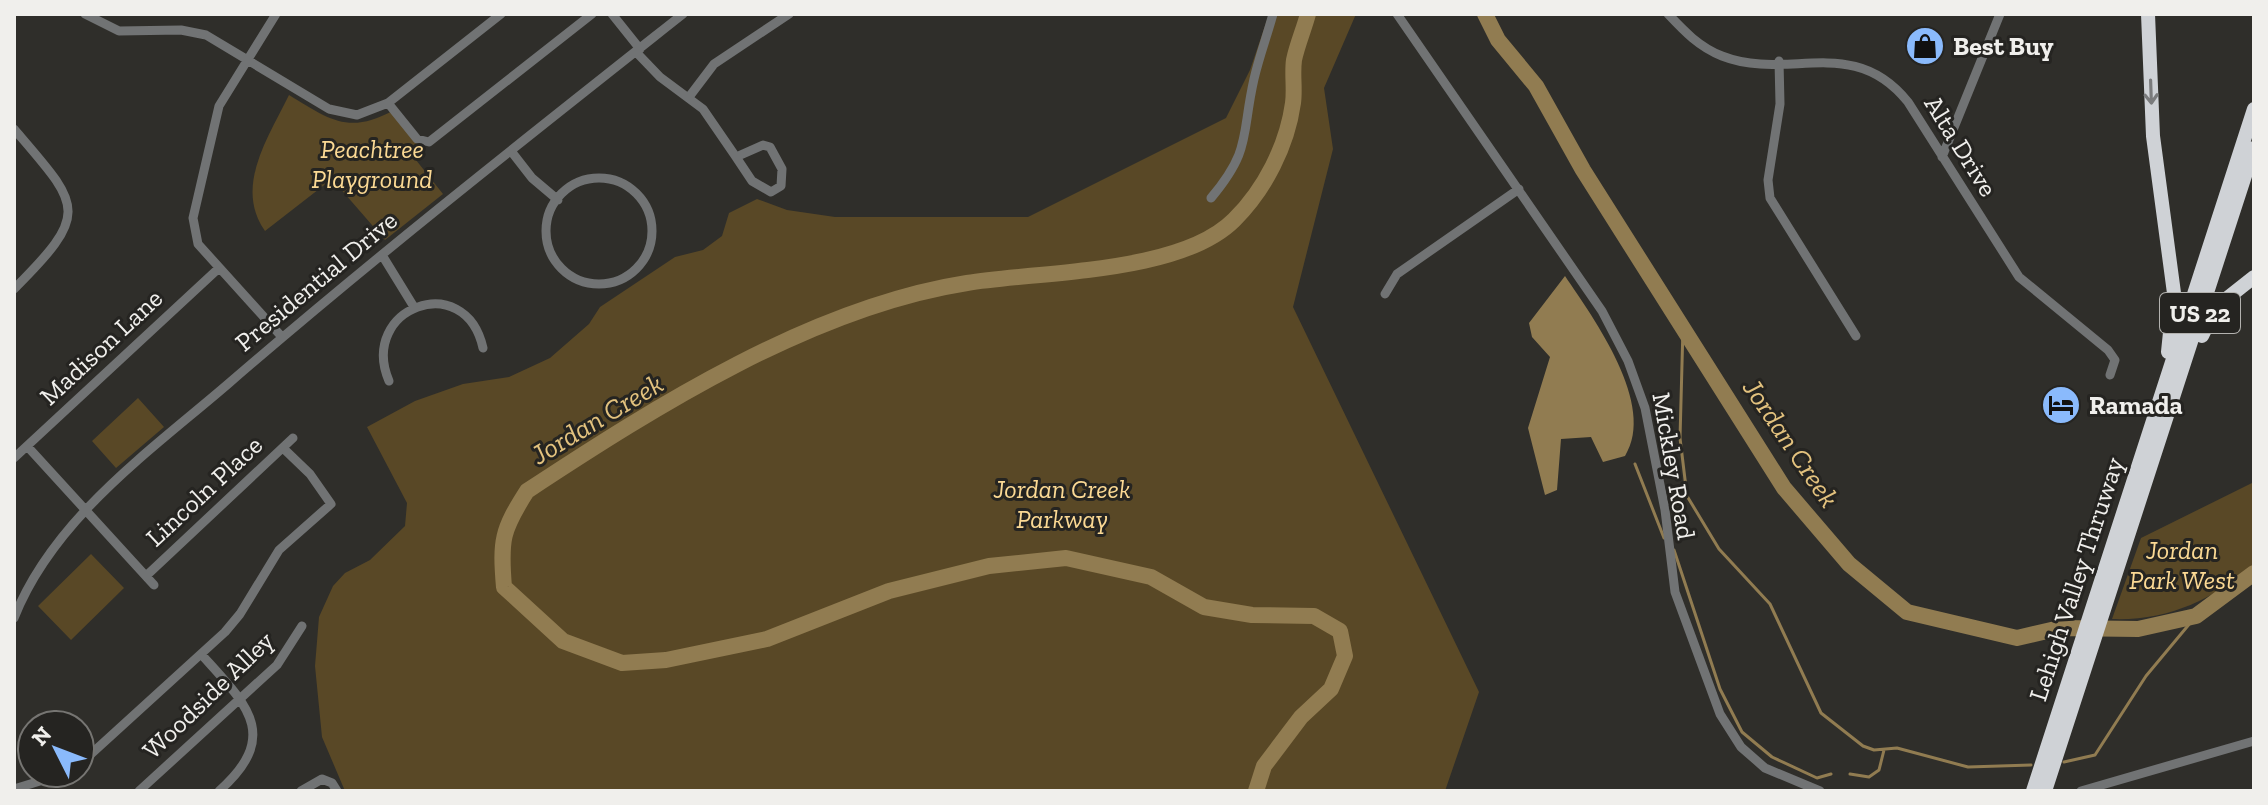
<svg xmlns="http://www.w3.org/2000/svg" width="2268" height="805" viewBox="0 0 2268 805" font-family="'Zilla Slab',serif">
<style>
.green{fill:#594826}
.water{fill:#917c51}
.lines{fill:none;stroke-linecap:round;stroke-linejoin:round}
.stream{stroke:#917c51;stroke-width:3}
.river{stroke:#917c51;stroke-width:16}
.minor{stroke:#717374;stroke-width:9}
.highway{stroke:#cfd2d6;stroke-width:14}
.oneway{stroke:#7a7b7c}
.labels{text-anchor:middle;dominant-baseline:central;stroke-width:6;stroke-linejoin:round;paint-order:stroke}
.shield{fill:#252421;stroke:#b3b2af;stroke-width:2}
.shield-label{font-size:24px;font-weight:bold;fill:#f0efec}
.poi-label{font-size:26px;font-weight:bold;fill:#f0efec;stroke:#252421;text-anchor:start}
.street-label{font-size:26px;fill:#f0efec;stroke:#252421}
.park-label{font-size:26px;font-style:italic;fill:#fbd994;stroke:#252421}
.water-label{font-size:28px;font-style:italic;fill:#e3c27e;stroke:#252421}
</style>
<rect width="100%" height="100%" fill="#2f2e2a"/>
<path class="green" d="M1269,14H1356L1324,88L1333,149L1293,307L1479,692L1445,791H345L322,737L315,666L319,617L333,586L345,573L370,560L405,526L407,503L367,427L415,401L463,384L509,377L550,358L589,324L600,307L675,257L703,250L722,236L729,213L757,199L787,210L835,217H1028L1226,118L1250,70Z
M289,95C330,120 349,135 394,110L420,142L412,155L443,194L385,240L332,179L265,231C234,187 268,138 289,95Z
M138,398L164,427L116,468L92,441Z
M2254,482V567C2210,600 2168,621 2112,619L2141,538Z
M91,554L124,588L71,640L38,606Z"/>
<path class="water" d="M1565,276C1594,319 1657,405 1625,456L1603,462L1591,437L1561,439L1557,490L1545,495L1528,428L1550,357L1532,337L1529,323Z"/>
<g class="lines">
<path class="stream" d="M1683,327L1680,438L1687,496L1719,549L1770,604L1821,713L1863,746L1874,750L1897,748L1968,767L2031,765
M1635,464L1664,538
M1674,550L1720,689L1742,732L1772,757L1817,778L1831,774
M2064,762L2095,755L2146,676L2196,616
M1850,774L1869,777L1879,770L1884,750"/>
<path class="river" d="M1485,14L1498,40L1536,86L1583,170L1784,488L1849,564L1907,612L2017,638L2060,628L2138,629L2196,616L2254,573
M1256,791L1264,766L1301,717L1331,689L1345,656L1340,631L1314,616L1252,615L1204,607L1151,577L1066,558L989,566L889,591L767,639L666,660L622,663L563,641L504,587C500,540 502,530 527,491C656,406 813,307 967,283C1041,271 1180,274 1234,220C1265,189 1287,146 1293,103C1295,89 1292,74 1294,60C1297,45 1304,29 1308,14"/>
<path class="minor" d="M85,14L119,31L181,30L206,35L329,109L357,115L388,103L501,14
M276,14L219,106L193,218L198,244L282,337
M612,14L640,49
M1397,14L1602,311L1628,361L1645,408L1665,510L1675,592L1720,714L1741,747L1765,768L1820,791
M1668,14C1684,31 1699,47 1722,56C1788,82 1853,33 1908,102L2019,277L2108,350L2115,360L2110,375
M636,52L660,77L703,109L736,157
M1779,61L1780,104L1768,180L1770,198L1856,336
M689,97L714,64L789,14
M388,103L417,139L429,142L592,14
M14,129C81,207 91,212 14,289
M763,145L770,147L782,169L781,186L771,192L752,181L736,157Z
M511,151L532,178L558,200
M1942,157L2000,14
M546 231a53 53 0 1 1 106 0a53 53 0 1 1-106 0Z
M1211,198C1252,149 1241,136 1254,79C1259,57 1267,36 1273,14
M382,255L414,307
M1385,294L1397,274L1519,189
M389,381C358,308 465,268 483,348
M27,446L154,585
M14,458L219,268
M146,576L293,438
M14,618C53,519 150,451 228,384C376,256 530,135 683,14
M201,654C246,704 282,735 219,791
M80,764L225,632L240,614L279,550L331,504L310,474L283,448
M14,789L66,773
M139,791L277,665L302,626
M301,791L322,779L332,783L337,791
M2081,791L2254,741"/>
<path class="highway" d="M2148,14L2153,136L2174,293L2168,352
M2202,336L2216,307L2254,277
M2033,791L2254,109
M2045,791L2254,148"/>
</g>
<defs><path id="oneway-shaft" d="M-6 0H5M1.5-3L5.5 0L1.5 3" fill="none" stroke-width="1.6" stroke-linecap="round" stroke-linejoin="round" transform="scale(2)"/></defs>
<use class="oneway" href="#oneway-shaft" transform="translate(2151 92) rotate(88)"/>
<defs>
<g id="shop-disc" transform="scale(2)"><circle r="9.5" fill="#8abafc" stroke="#252421"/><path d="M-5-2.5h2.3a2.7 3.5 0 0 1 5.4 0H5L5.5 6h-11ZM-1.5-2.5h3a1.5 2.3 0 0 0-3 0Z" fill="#111"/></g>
<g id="hotel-disc" transform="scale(2)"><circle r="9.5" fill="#8abafc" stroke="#252421"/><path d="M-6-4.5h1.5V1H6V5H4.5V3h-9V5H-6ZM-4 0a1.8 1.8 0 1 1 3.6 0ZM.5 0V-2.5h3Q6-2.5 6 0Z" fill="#111"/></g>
</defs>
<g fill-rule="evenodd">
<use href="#shop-disc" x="1925" y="46"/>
<use href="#hotel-disc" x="2061" y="405"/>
</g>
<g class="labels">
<rect class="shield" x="2160" y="293" width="80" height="40" rx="6"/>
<g class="shield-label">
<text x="2200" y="313">US 22</text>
</g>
<g class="poi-label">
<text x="1953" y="46">Best Buy</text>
<text x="2089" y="405">Ramada</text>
</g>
<g class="street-label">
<text transform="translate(1961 146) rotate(58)">Alta Drive</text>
<text transform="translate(316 281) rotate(-40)">Presidential Drive</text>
<text transform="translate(101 347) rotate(-43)">Madison Lane</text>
<text transform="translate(1674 466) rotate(80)">Mickley Road</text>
<text transform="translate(204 491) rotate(-43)">Lincoln Place</text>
<text transform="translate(2076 579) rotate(-72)">Lehigh Valley Thruway</text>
<text transform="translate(208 695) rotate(-44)">Woodside Alley</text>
</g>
<g class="park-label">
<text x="372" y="149">Peachtree<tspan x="372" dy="30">Playground</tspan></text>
<text x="1062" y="489">Jordan Creek<tspan x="1062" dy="30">Parkway</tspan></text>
<text x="2182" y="550">Jordan<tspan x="2182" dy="30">Park West</tspan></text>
</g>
<g class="water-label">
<text transform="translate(597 419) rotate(-31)">Jordan Creek</text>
<text transform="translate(1791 443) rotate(56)">Jordan Creek</text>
</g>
</g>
<rect width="2268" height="805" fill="none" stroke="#f0efec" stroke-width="32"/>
<g transform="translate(56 749) rotate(312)"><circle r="38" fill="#252421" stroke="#767572" stroke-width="2"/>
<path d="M0-6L14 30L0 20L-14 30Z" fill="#8abafc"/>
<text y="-12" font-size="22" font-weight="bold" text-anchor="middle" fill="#f0efec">N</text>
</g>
</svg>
